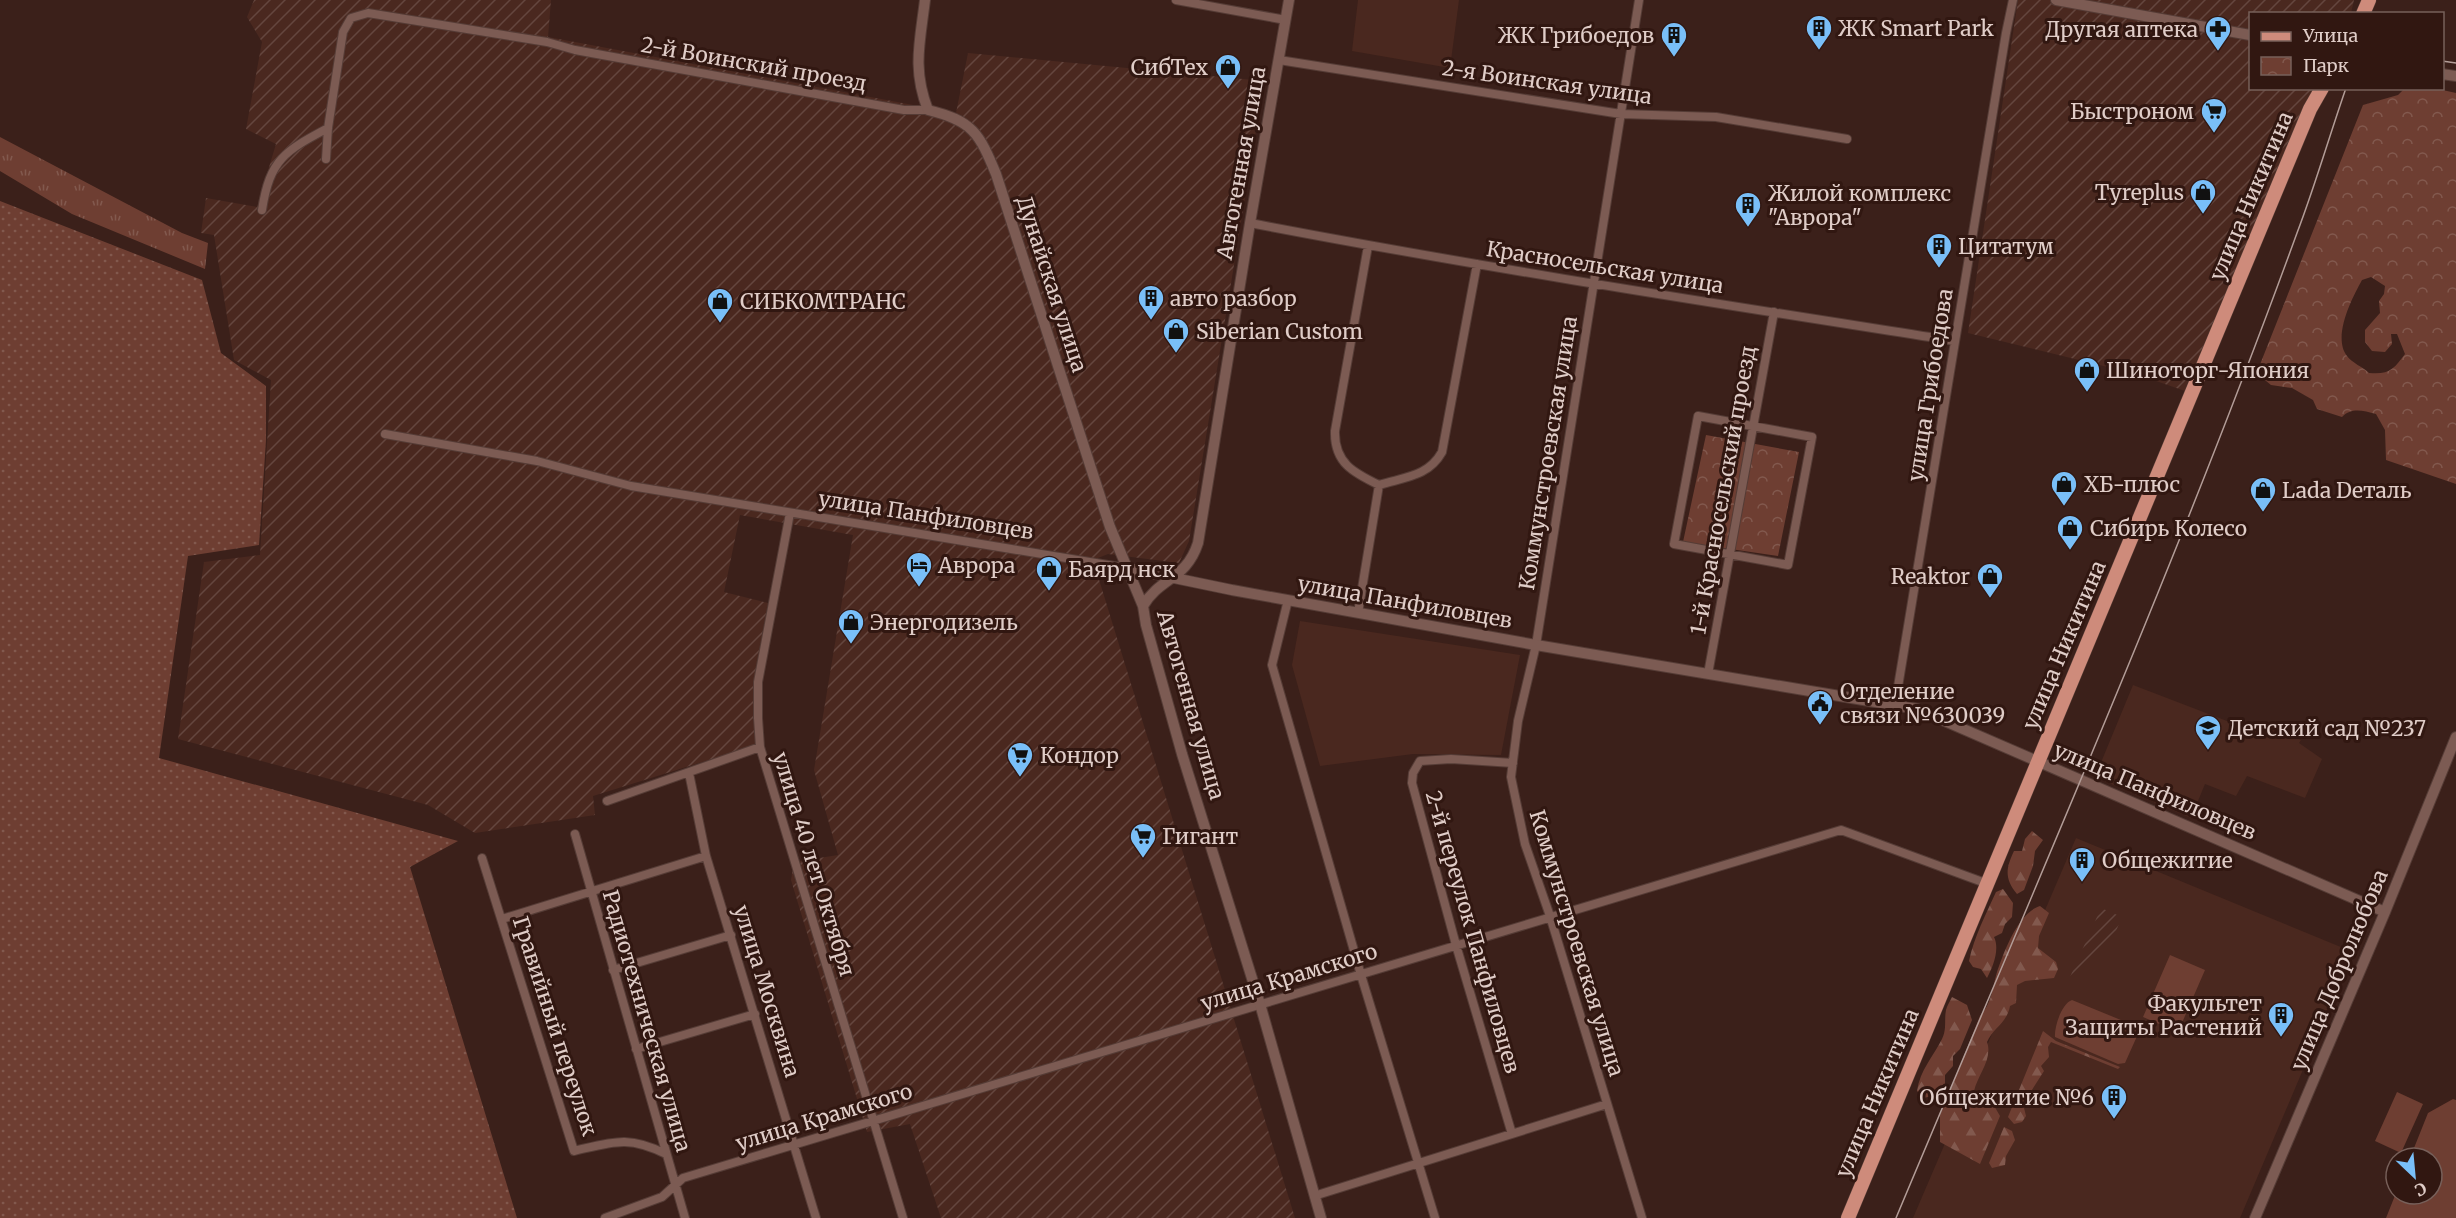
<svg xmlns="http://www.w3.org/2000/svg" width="2456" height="1218" viewBox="0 0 2456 1218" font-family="Merriweather,serif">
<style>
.built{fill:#4a281f}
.industrial{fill:url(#industrial-furrows)}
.grass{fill:url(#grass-tufts)}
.forest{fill:url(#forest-firs)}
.park{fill:url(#park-crowns);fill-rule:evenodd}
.garden{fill:url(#garden-dots)}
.pitch{fill:#6e3e32}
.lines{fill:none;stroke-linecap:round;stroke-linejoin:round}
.minor-casing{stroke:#553c36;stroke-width:10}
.tertiary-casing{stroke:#553c36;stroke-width:12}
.primary-casing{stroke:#553c36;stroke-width:15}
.minor{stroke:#7c5b53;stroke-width:8}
.tertiary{stroke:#7c5b53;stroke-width:10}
.primary{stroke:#ce8b7b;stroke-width:14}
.tram{stroke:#b39d98;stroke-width:1.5}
.labels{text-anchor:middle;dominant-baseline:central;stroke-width:6;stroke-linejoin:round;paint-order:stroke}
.poi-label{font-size:21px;fill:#e0cdc8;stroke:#311711;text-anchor:start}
.street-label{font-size:21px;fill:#e0cdc8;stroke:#311711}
</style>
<defs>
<pattern id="industrial-furrows" width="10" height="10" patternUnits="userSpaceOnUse" patternTransform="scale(1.5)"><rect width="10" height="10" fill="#4a281f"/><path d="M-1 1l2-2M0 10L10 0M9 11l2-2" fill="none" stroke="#64463e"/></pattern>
<pattern id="grass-tufts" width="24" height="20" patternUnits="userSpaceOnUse" patternTransform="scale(1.5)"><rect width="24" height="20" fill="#6e3e32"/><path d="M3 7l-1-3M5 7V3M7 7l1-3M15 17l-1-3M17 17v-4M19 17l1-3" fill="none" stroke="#82594e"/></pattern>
<pattern id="forest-firs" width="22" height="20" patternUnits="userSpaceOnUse" patternTransform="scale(1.5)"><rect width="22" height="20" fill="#6e3e32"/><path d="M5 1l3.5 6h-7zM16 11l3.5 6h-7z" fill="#82594e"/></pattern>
<pattern id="park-crowns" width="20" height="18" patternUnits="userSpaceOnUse" patternTransform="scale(1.5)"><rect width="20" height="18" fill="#6e3e32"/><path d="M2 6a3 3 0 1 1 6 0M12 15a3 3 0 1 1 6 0" fill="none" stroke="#82594e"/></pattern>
<pattern id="garden-dots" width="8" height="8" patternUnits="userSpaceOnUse" patternTransform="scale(1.5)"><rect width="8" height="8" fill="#6e3e32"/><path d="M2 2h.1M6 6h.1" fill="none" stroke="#82594e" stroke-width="1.8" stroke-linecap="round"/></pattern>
</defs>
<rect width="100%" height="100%" fill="#3b201a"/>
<path class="built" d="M1358,0H1459L1450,68L1352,51Z
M1300,621L1520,655L1501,755L1413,754L1320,766L1292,665Z
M2133,685L2253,731L2260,723L2301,740L2299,743L2322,759L2305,798L2247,776L2236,796L2205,784L2191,818L2095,777Z
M2076,838L2353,952L2240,1218H1913Z"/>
<path class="industrial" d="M254,0H551L548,37L956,113L968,53L1264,81L1189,541L1179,563L1108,554L1098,558L1097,573L1295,1218H941L910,1124L867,1132L791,880L794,862L838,855L814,770L853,535L740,515L724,592L768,603L756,667L754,717L757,745L593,796L595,815L475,833L428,805L178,739L204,562L260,555L271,380L234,360L214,235L201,233L206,198L257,207L276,144L246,129L262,42L247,17Z
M2018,0H2354L2351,13L2250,14V88L2317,89L2185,391L2136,374L1968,333Z
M2101,908L2122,917L2113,938L2077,979L2070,977Z"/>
<path class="grass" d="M0,137L182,233L208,243L205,269L72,214L0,171Z"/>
<path class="forest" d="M2032,831L2043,840L2035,851L2033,866L2024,890L2017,894C2004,878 2006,868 2014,851H2022L2025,839Z
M2003,889L2013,903L2012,917L2005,924L2002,933L1994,937C2000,949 1993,967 1987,978L1981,969L1973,967L1969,961C1974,937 1986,914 1996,892Z
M2040,906L2049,913L2039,936L2038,948L2056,962L2058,969L2054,978L2025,981L2017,985L2016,1003L2010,1006C2007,1023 1993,1028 1987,1042C1993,1059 1978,1074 1974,1091L1993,1104L2000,1116L1980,1164L1940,1142V1115L1980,1016C1992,1003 1992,989 1997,972C2004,952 2018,913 2040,906Z
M1952,997L1967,1005L1972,1020L1960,1049L1953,1056V1066L1945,1075V1085L1939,1094L1924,1098L1917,1091C1920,1070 1933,1057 1942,1039C1947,1029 1944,1020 1946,1010C1947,1006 1950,1001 1952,997Z
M2043,1031L2056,1041L2120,1067L2118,1069L2051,1042L2048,1047L2049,1057L2041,1066L2044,1071L2030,1093L2031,1101L2024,1108L2026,1116L2022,1122L2014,1124L2008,1117Z
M2004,1127L2012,1131L2015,1140L2006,1156L2005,1165L1992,1168L1989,1163Z"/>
<path class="park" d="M2404,89H2438L2456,93V484L2386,460L2385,430L2376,414C2363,411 2352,407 2342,417L2317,409L2313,400L2292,388L2271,385L2260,376L2259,367L2363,105L2398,95ZM2371,277L2385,286L2384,294L2379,301L2380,313L2365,330V342L2372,351L2385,352L2392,344L2391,334H2397L2405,354C2394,369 2389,375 2369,373C2363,367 2352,363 2347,356C2332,337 2352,298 2362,280Z
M1706,435L1799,452L1778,556L1683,542Z"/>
<path class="garden" d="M0,201L202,280L221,353L266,386V440L259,545L188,556L159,758L458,841L410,867L517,1218H0Z"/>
<path class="pitch" d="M2170,955L2205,970L2178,1032L2143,1017Z
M2072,1000L2138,1027V1034L2125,1063L2118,1064L2055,1037C2054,1027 2062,1003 2072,1000Z
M2397,1092L2423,1104L2401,1153L2375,1141Z
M2453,1099L2456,1100V1218H2386L2396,1193L2432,1194V1158H2410L2428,1113Z"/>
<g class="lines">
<g class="minor-casing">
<path id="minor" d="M1176,0L1286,20
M1639,0L1536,645L1518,721L1511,777L1525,844L1550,916L1642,1218
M1279,60L1621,114L1716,117L1847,139
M326,159L328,128L343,32L351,18L368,13L547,42L575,50L904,110H928
M262,210C270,159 285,151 328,128
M1250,223C1484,268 1720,304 1955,341
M1368,246L1335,431C1334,463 1354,473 1379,485
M1698,416L1812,437L1788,565L1674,544Z
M385,434L537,461L631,486L1126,568
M790,513L758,682V718L760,747L903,1218
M1288,600L1272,665L1361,975L1435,1218
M1358,613L1379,485C1404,477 1428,477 1442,452L1477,264
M1708,674L1774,312
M1895,705L2006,33L2013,0
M689,773L706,856L816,1218
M607,801L760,747
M575,834L685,1218
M482,858L574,1151C613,1142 628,1135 666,1154
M502,919L706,856
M613,970L731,935
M636,1049L755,1014
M1512,1134L1456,945L1412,783L1413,773L1420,761L1451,759L1513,763
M1314,1196L1607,1104
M605,1218L662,1197L683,1178L1841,830L1988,884"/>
</g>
<g class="tertiary-casing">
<path id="tertiary" d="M925,0C920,42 912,69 928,110C973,121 979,133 996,174L1110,527L1143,606
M1289,0L1250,223L1198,543C1186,580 1160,577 1143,606L1146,625L1182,754L1260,1004L1321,1218
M2056,0L2250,35
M2442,74L2456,76
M1126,568L1232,590L1536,645L1917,709L2385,912
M2255,1218L2385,912L2456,737"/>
</g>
<g class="primary-casing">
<path id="primary" d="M2363,14L2369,0
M1848,1218L2310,109L2322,88"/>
</g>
<use href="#minor" class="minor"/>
<use href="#tertiary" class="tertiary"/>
<use href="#primary" class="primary"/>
<path class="tram" d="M2442,61L2456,63
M1896,1218C2033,891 2176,566 2297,233C2315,186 2329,137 2346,88"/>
</g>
<defs>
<g id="building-pin" transform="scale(1.35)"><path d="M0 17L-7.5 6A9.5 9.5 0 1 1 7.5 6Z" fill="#79bff8" stroke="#311711"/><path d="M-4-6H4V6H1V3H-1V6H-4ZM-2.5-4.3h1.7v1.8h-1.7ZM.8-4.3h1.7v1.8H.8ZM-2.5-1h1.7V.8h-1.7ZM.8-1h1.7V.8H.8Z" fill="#111"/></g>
<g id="pharmacy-pin" transform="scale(1.35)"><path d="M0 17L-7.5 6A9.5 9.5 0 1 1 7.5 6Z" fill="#79bff8" stroke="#311711"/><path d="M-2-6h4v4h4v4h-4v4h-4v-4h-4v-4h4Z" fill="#111"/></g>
<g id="shop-pin" transform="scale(1.35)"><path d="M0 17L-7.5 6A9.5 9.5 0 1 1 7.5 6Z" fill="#79bff8" stroke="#311711"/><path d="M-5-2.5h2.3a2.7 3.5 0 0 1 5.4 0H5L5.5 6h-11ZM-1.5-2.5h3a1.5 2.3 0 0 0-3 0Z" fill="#111"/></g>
<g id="supermarket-pin" transform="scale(1.35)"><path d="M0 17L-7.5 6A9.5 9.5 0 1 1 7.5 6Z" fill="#79bff8" stroke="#311711"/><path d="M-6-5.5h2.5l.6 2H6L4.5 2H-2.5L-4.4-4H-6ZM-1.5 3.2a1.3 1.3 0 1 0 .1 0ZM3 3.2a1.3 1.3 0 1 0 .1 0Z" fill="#111"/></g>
<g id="hotel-pin" transform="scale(1.35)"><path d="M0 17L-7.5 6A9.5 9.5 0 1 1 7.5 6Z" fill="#79bff8" stroke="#311711"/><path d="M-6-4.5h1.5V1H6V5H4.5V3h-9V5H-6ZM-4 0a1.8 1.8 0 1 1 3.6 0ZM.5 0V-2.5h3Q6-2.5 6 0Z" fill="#111"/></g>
<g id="civic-pin" transform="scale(1.35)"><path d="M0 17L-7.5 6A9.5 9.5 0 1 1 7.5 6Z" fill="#79bff8" stroke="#311711"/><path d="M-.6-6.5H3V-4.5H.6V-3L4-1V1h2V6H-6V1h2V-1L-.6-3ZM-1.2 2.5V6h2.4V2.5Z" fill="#111"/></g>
<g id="school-pin" transform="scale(1.35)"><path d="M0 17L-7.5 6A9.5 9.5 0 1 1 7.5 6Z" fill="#79bff8" stroke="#311711"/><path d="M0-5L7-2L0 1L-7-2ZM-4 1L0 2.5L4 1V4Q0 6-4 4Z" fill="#111"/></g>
</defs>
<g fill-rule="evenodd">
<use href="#building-pin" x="1819" y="28"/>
<use href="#pharmacy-pin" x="2218" y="29"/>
<use href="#building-pin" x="1674" y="35"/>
<use href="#shop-pin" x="1228" y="67"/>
<use href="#supermarket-pin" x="2214" y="111"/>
<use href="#shop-pin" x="2203" y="192"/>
<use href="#building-pin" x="1748" y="205"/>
<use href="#building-pin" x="1939" y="246"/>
<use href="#building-pin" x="1151" y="298"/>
<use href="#shop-pin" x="720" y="301"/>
<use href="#shop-pin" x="1176" y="331"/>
<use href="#shop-pin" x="2087" y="370"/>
<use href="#shop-pin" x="2064" y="484"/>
<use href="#shop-pin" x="2263" y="490"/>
<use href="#shop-pin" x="2070" y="528"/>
<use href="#hotel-pin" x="919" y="565"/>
<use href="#shop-pin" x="1049" y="569"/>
<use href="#shop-pin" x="1990" y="576"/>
<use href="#shop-pin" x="851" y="622"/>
<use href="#civic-pin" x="1820" y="703"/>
<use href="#school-pin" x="2208" y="728"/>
<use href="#supermarket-pin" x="1020" y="755"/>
<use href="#supermarket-pin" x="1143" y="836"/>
<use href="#building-pin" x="2082" y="860"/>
<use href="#building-pin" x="2281" y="1015"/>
<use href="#building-pin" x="2114" y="1097"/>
</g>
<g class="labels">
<g class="poi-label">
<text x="1838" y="28">ЖК Smart Park</text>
<text x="2198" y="29" text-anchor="end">Другая аптека</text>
<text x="1654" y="35" text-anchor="end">ЖК Грибоедов</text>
<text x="1208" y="67" text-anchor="end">СибТех</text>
<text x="2194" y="111" text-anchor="end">Быстроном</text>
<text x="2184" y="192" text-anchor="end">Tyreplus</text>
<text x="1768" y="193">Жилой комплекс<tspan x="1768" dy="24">"Аврора"</tspan></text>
<text x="1958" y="246">Цитатум</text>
<text x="1170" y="298">авто разбор</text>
<text x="740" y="301">СИБКОМТРАНС</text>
<text x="1196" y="331">Siberian Custom</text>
<text x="2106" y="370">Шиноторг-Япония</text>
<text x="2084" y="484">ХБ-плюс</text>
<text x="2282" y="490">Lada Dеталь</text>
<text x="2090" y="528">Сибирь Колесо</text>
<text x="938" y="565">Аврора</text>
<text x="1068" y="569">Баярд нск</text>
<text x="1970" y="576" text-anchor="end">Reaktor</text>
<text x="870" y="622">Энергодизель</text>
<text x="1840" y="691">Отделение<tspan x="1840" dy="24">связи №630039</tspan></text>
<text x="2228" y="728">Детский сад №237</text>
<text x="1040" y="755">Кондор</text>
<text x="1162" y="836">Гигант</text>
<text x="2102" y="860">Общежитие</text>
<text x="2262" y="1003" text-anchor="end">Факультет<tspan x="2262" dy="24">Защиты Растений</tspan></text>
<text x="2094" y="1097" text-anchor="end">Общежитие №6</text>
</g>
<g class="street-label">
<text transform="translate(754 64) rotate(10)">2-й Воинский проезд</text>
<text transform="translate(1547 82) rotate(8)">2-я Воинская улица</text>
<text transform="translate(1241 163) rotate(-80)">Автогенная улица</text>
<text transform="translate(2251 196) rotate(-67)">улица Никитина</text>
<text transform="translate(1605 267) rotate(9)">Красносельская улица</text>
<text transform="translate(1052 284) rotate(72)">Дунайская улица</text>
<text transform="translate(1930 385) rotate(-81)">улица Грибоедова</text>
<text transform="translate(1548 453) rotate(-81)">Коммунстроевская улица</text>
<text transform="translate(1723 490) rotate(-80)">1-й Красносельский проезд</text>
<text transform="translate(926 515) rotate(9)">улица Панфиловцев</text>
<text transform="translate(1405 602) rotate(10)">улица Панфиловцев</text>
<text transform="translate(2064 645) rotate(-67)">улица Никитина</text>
<text transform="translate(1191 705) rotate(74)">Автогенная улица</text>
<text transform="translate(2155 791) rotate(23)">улица Панфиловцев</text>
<text transform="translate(814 864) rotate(73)">улица 40 лет Октября</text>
<text transform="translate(1473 932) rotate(74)">2-й переулок Панфиловцев</text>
<text transform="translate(1577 943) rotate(73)">Коммунстроевская улица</text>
<text transform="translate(2339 970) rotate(-67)">улица Добролюбова</text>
<text transform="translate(1289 977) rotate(-17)">улица Крамского</text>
<text transform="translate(767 991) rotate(73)">улица Москвина</text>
<text transform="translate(647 1021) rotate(74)">Радиотехническая улица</text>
<text transform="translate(555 1026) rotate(72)">Гравийный переулок</text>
<text transform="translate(1877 1093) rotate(-67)">улица Никитина</text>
<text transform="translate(824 1117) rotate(-17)">улица Крамского</text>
</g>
</g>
<rect x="2249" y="12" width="195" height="78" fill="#311711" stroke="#77605a" stroke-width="1.5"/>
<rect x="2261" y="32" width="30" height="9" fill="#ce8b7b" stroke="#77605a" stroke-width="1.5"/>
<text x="2303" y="42" font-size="18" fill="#e0cdc8">Улица</text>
<rect x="2261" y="57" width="30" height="18" fill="url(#park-crowns)" stroke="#77605a" stroke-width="1.5"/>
<text x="2303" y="72" font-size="18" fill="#e0cdc8">Парк</text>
<g transform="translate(2414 1176) rotate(154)"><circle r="28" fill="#311711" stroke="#77605a" stroke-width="1.5"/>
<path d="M0-4.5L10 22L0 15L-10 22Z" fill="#79bff8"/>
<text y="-9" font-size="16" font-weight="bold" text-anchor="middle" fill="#e0cdc8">С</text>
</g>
</svg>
